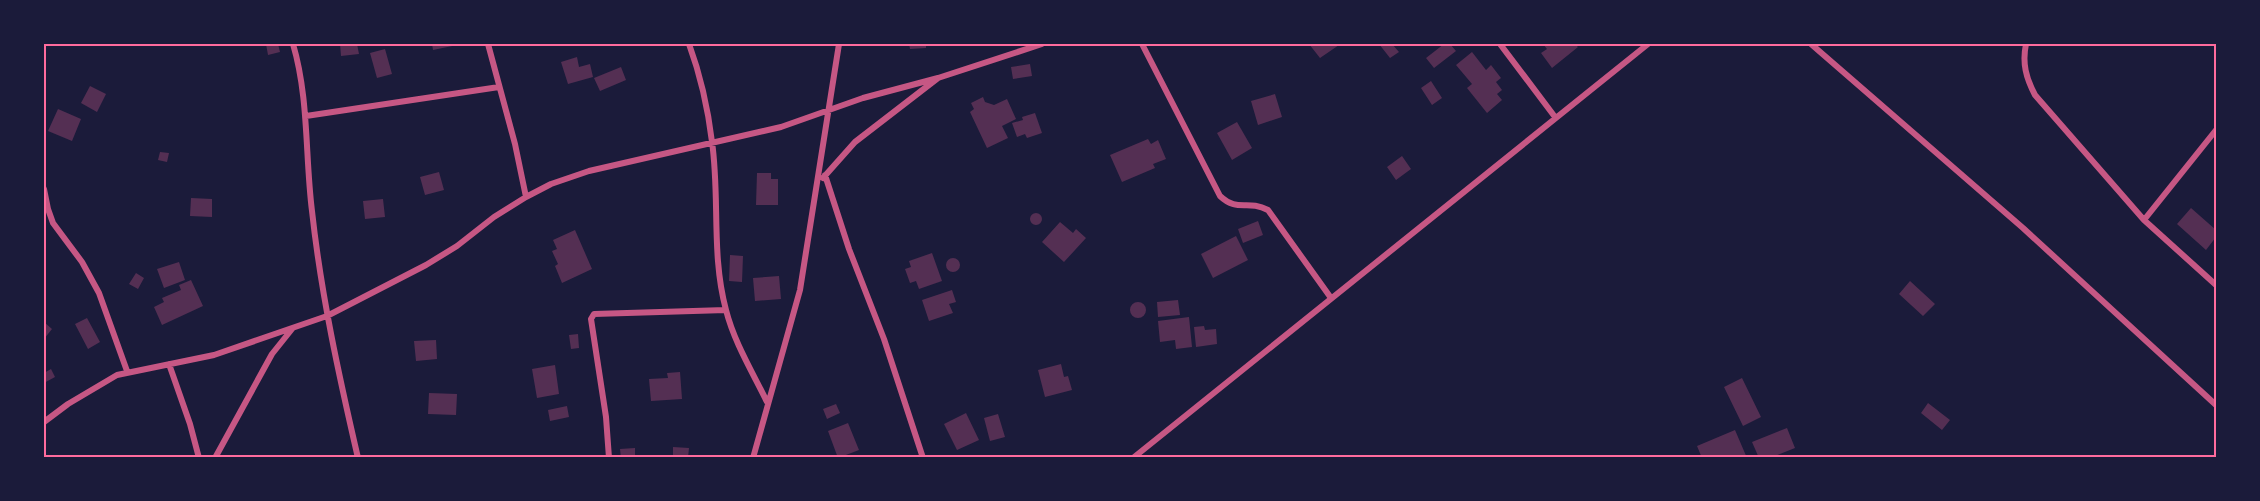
<svg xmlns="http://www.w3.org/2000/svg" width="2260" height="501" viewBox="0 0 2260 501" font-family="Lato,sans-serif">
<style>
.building{fill:#542f53}
.lines{fill:none;stroke-linecap:round;stroke-linejoin:round}
.minor{stroke:#c65784;stroke-width:6}
.neatline{fill:none;stroke:#ff6b9d;stroke-width:2}
</style>
<rect width="100%" height="100%" fill="#1b1b3a"/>
<path class="building" d="M266,44H278L280,52L268,55Z
M340,44H357L359,54L341,56Z
M432,44H457V45L433,50Z
M909,44H926V48L910,49Z
M1309,44H1338L1339,45L1320,58Z
M1379,44H1392L1399,52L1390,58Z
M1444,44H1450L1456,51L1434,68L1426,58Z
M1543,44H1575L1578,47L1552,68L1541,53L1547,49Z
M385,49L392,74L377,78L370,53Z
M1472,52L1486,70L1491,65L1501,78L1496,82L1502,90L1497,94L1502,100L1487,113L1467,88L1472,84L1456,65Z
M577,57L579,67L590,64L593,77L568,84L561,62Z
M1030,64L1032,76L1013,79L1011,67Z
M621,67L626,80L600,91L594,78Z
M1431,81L1442,98L1432,105L1421,88Z
M90,86L106,94L97,112L81,103Z
M1275,94L1282,117L1258,125L1251,101Z
M983,97L985,102L994,105L1007,99L1016,119L1002,126L1008,138L987,148L970,112L974,109L971,103Z
M58,109L81,119L72,141L48,131Z
M1035,113L1042,133L1027,138L1025,134L1017,137L1012,123L1023,120L1022,117Z
M1237,122L1252,148L1232,160L1217,133Z
M1148,139L1151,144L1158,140L1166,159L1153,164L1155,168L1122,182L1110,155Z
M160,152L169,153L167,162L158,160Z
M1402,156L1411,169L1396,180L1387,167Z
M439,172L444,190L425,195L420,177Z
M757,173H771V179H778V205H756Z
M191,198L212,199V217L190,216Z
M383,199L385,217L365,219L363,201Z
M2191,208L2216,230V237L2206,250L2177,224Z
M1030 219a6 6 0 1 1 12 0a6 6 0 1 1-12 0Z
M1258,221L1263,235L1243,243L1238,229Z
M1060,222L1073,233L1076,229L1086,238L1064,262L1042,242Z
M575,230L592,269L562,283L555,266L558,264L552,251L557,249L553,240Z
M1236,236L1248,260L1213,278L1201,254Z
M932,253L942,281L919,289L916,281L910,283L905,269L911,267L909,261Z
M730,255L743,256L742,282L729,281Z
M946 265a7 7 0 1 1 14 0a7 7 0 1 1-14 0Z
M179,262L185,280L164,288L157,269Z
M136,273L144,278L138,289L129,284Z
M779,276L781,299L755,301L753,278Z
M191,280L203,306L162,325L154,307L164,302L162,298L181,290L179,285Z
M1910,281L1935,304L1923,316L1899,294Z
M952,290L956,302L949,304L953,313L929,321L922,300Z
M1178,300L1180,315L1158,317L1157,302Z
M1130 310a8 8 0 1 1 16 0a8 8 0 1 1-16 0Z
M1189,317L1192,347L1176,349L1175,340L1160,342L1158,321Z
M87,318L100,342L88,349L75,324Z
M44,322L52,329L44,339Z
M1204,326L1205,330L1216,329L1217,344L1196,347L1194,327Z
M578,334L579,348L571,349L569,335Z
M436,340L437,359L416,361L414,341Z
M1061,364L1064,377L1068,376L1072,390L1045,397L1038,370Z
M555,365L559,394L537,398L532,369Z
M51,369L55,377L44,383V373Z
M680,372L682,399L651,401L649,379L668,378L667,373Z
M1742,378L1761,417L1743,426L1724,387Z
M429,393L457,394L456,415L428,414Z
M1928,403L1950,420L1942,430L1921,413Z
M836,404L840,413L827,419L823,409Z
M567,406L569,417L550,421L548,410Z
M966,413L979,440L957,450L944,424Z
M998,414L1005,437L990,441L984,418Z
M848,423L859,450L838,458L828,431Z
M1787,428L1795,448L1770,458H1759L1752,442Z
M1735,430L1747,458H1702L1697,446Z
M673,447L689,448L688,458H673Z
M635,448V458H621L620,449Z"/>
<g class="lines">
<path class="minor" d="M293,44C309,98 305,155 312,211C321,294 339,376 358,458
M488,44L515,144L526,197
M689,44C700,74 708,109 712,142C720,197 711,255 726,310C734,342 753,373 767,402
M1142,44L1220,196C1238,213 1247,199 1268,210L1331,298
M1500,44L1555,117
M1811,44L2023,228L2216,405
M2026,44C2022,63 2026,78 2035,95L2144,220L2216,285
M306,116L499,87
M825,175L849,249L884,339L923,458
M823,178L855,142L938,78L1042,44
M44,189L48,209L53,223L82,262L99,293L127,371
M2144,220L2216,130
M169,364L190,424L199,458
M44,422L68,404L117,375L214,355L327,316L426,265L457,246L494,217L526,197L551,184L589,171L781,127L863,98L938,78
M215,458L272,354L292,329
M609,458L606,417L591,319L594,314L726,310
M753,458L800,290L839,44
M1133,458L1648,44"/>
</g>
<rect width="2260" height="501" fill="none" stroke="#1b1b3a" stroke-width="90"/>
<rect x="45" y="45" width="2170" height="411" class="neatline"/>
</svg>
